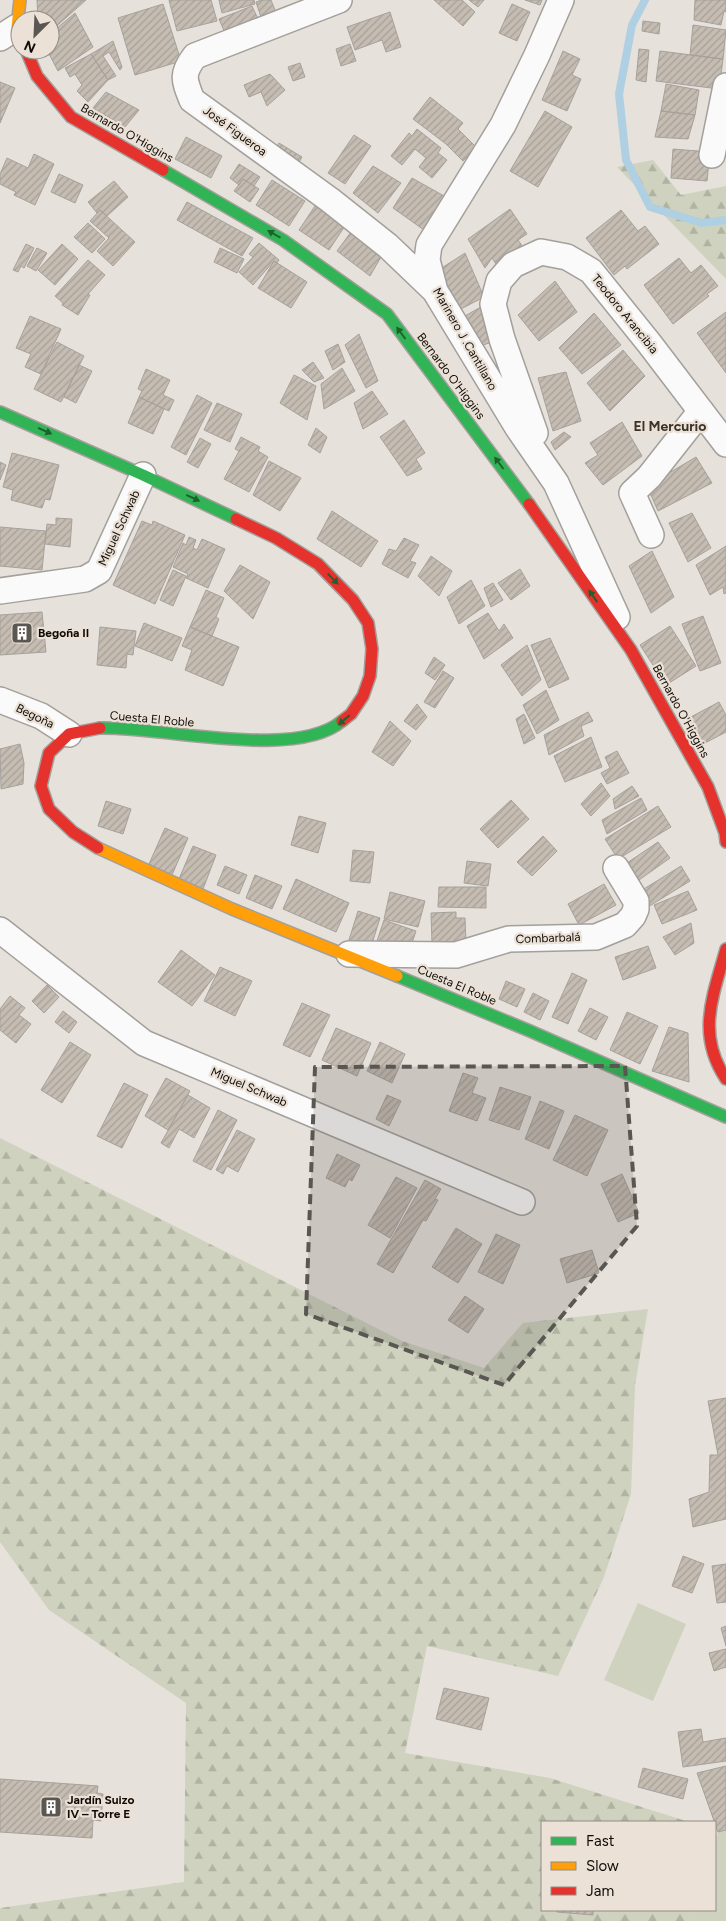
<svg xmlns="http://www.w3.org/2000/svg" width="726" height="1921" viewBox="0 0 726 1921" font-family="Figtree,sans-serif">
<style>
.forest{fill:url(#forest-firs)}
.pitch{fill:#ced2be}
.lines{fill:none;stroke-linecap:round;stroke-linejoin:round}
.stream{stroke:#afcfe2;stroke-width:8}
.building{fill:url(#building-hatch);stroke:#a5a19c}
.street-casing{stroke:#a39f9a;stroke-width:28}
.fast-casing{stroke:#a39f9a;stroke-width:14}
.slow-casing{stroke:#a39f9a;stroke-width:14}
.jam-casing{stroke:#a39f9a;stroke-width:14}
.street{stroke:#fbfafa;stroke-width:25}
.fast{stroke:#30b455;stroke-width:11}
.slow{stroke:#ff9f0a;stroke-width:11}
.jam{stroke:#e5322d;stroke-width:11}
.oneway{fill:#1f602e}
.marked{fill:#5a5651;fill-opacity:0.2;stroke:#5a5651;stroke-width:4;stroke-dasharray:10 6;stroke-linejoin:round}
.labels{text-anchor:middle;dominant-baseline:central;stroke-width:4.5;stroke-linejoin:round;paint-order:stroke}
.street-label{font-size:12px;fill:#0e0b07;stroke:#ebe1d6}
.poi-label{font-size:12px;font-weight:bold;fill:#0e0b07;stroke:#ebe1d6;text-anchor:start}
.neighbourhood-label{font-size:14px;font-weight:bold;fill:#3b332a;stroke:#ebe1d6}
</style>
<defs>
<pattern id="forest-firs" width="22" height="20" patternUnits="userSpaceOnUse" patternTransform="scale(1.25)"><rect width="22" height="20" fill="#ced2be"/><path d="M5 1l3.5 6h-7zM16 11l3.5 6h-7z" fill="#b0b3a2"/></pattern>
<pattern id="building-hatch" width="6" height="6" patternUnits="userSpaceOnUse" patternTransform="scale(1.25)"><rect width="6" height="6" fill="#c5bcb2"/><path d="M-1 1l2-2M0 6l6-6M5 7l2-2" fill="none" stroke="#a8a098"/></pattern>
</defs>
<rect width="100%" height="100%" fill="#e6e1db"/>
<path class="forest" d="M653,160L681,195L726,186V279L617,167Z
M0,1138L402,1341L484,1368L523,1323L648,1309L635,1385L631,1494L604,1577L558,1676L427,1646L405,1753L550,1778L689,1822H542V1910H693L689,1921H0V1908L184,1882L186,1703L49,1610L0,1542Z"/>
<path class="pitch" d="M638,1603L686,1624L653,1701L604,1680Z
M726,1830V1921H689L693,1910H715V1842L718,1832Z"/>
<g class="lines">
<path class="stream" d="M645,0L632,25L619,94L626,160L650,207L702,223L726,220"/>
</g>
<path class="building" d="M37,0H86L50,32V20H38Z
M169,0H211L217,21L177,31Z
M219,0H254L255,4L222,13Z
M261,0H271L278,18L263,23L256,2Z
M434,0H462L475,12L463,26Z
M469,0H484L478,7Z
M525,0H542L540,5Z
M695,0H726V12L724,11L721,25L694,20Z
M163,4L181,61L135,75L118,18Z
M512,4L530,12L517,41L499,33Z
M252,6L258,19L225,33L219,19Z
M390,12L401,47L386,52L382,40L355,50L347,27Z
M75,13L93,47L58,71L47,50H50V34Z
M643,21L660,23L659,34L642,31Z
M693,25L726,30L723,59L690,55Z
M113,41L122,67L120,70L109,52L103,56L116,76L108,80L91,54Z
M350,44L356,61L341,66L336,49Z
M639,49L649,50L646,82L636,80Z
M563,51L580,59L572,75L581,79L567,111L542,100Z
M660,51L723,59L719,89L656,81Z
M91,54L108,80L88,102L77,91L82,85L75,74L70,77L65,68Z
M300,63L305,77L293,81L288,67Z
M270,74L285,90L267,106L261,92L249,97L244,85Z
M0,82L15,88L0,123Z
M666,84L699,90L695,115L661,111Z
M106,92L139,110L125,127L93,108Z
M430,97L463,123L458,129L476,147L463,161L446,144L413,119Z
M545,111L572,127L538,187L510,171Z
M661,111L695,115L688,139L655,137Z
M417,129L441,148L438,153L447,160L432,178L419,167L426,158L415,149L402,165L391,156L409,133L412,136Z
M354,135L371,146L345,184L328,173Z
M186,137L222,156L211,178L175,159Z
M279,143L302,157L297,166L274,152Z
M673,149L710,152L707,181L671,178Z
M34,154L54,164L35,205L14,195L16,192L0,184V174L7,158L28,168Z
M239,164L260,177L254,186L243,179L239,185L230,178Z
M373,166L401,183L378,213L353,193Z
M59,174L83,185L75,203L51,192Z
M412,178L446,197L424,230L393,208Z
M243,179L259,189L250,202L234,191Z
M272,180L305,201L289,226L256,205Z
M114,181L128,197L107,216L100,210L97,213L88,202Z
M187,202L253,238L242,256L177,220Z
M315,206L345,226L329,250L299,230Z
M510,209L527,234L518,240L523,247L498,267L492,258L485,268L468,239Z
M100,210L135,242L113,266L97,251L109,238L90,221Z
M621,210L638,231L645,226L659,244L627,269L625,266L614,275L586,238Z
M88,223L105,239L92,253L74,237Z
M351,232L381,257L370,276L337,251Z
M259,243L279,260L277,263L274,261L253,285L239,272L253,257L249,254Z
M26,244L34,248L24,268L21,266L18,272L13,270Z
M62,244L78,259L55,285L38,270Z
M37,248L47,253L36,271L27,266Z
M220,248L244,259L237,273L214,262Z
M465,253L484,297L457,311L440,269Z
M679,258L691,273L701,265L718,286L707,294L709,296L673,324L644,285Z
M88,260L105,275L88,294L90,295L78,315L62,305L63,303L55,296Z
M274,261L307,282L291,308L258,288Z
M555,281L577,312L539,341L518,315Z
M486,304L495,341L480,346L465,316Z
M726,312V373L697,333Z
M594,313L621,345L582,374L559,348Z
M30,316L61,329L41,374L25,367L31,354L16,348Z
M359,334L378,381L366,388L345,345Z
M57,342L84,356L61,402L34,389Z
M338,344L345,362L333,370L325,351Z
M623,350L645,376L610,411L587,383Z
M313,362L324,378L314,382L302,370Z
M79,365L92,371L76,403L64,397Z
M342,368L355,391L324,409L321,384Z
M146,369L170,380L163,395L174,400L169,411L139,397L142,391L138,389Z
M566,372L581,421L553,431L538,378Z
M294,375L316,386L307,420L280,403Z
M372,391L388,414L363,429L354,403Z
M197,395L212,403L186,455L171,447Z
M139,397L164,409L153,434L128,423Z
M217,403L242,414L230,442L204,430Z
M404,420L425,453L416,459L422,469L407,476L380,437Z
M622,422L642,456L603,485L585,463L598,455L590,443Z
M316,428L327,437L320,453L308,445Z
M564,432L571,437L555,450L551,442Z
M241,437L260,447L258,451L268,457L249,492L224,479L239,451L235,449Z
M200,438L211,444L198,468L187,462Z
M12,453L59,465L50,500L45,499L42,508L11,500L13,490L3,487Z
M696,457L712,483L658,511L647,486Z
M269,461L301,478L280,511L253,495Z
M0,462L6,465L0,480Z
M332,511L378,541L361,567L317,539Z
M692,513L711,548L688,562L669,523Z
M56,518L72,519L70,547L45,544L47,524L56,525Z
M142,521L152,525L153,521L185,535L155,604L113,585Z
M0,527L46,531L42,570L0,566Z
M189,537L196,540L193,548L197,550L202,539L225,549L208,588L186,578L188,574L173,567L183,543L186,545Z
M404,538L419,545L410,561L416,563L408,578L382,564L389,549L396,551Z
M726,546V593L724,594L723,587L710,595L696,565Z
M652,551L674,597L651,613L629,566Z
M431,556L452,571L439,596L418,576Z
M240,565L270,582L253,619L224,591Z
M520,569L530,586L511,600L498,583Z
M173,570L186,576L173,606L160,600Z
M471,580L485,606L459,624L447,597Z
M493,583L503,600L491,607L484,588Z
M206,590L224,598L216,617L219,619L212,636L190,627Z
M42,612L46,652L0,655V615Z
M488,613L499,631L504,624L513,638L484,659L467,626Z
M703,616L721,663L700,671L682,624Z
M144,623L182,638L172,661L135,646Z
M670,626L696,666L666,685L640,645Z
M100,627L136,631L133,655L127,654L126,668L97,665Z
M190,627L239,647L223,686L185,670L192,650L182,646Z
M550,638L569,679L549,688L531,645Z
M527,645L541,680L522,696L501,665Z
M434,657L445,665L435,680L425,673Z
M443,671L454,678L435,708L424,702Z
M546,690L559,720L537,734L523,705Z
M719,702L726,715V732L703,744L689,718Z
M417,704L427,717L416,730L404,721Z
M588,712L593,721L581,726L584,736L549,755L544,735Z
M524,714L535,738L524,744L516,719Z
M390,721L411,741L393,766L372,752Z
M591,737L602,767L565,782L554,756Z
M20,744L24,763L23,784L1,789L0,749Z
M617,751L629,773L607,784L601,773L610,768L605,757Z
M601,783L610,796L591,816L581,804Z
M632,786L639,796L615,809L613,799Z
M641,798L647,810L607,834L602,820Z
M511,800L529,819L498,848L480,829Z
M106,801L131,809L123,834L98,826Z
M658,806L671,827L618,859L605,839Z
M299,816L326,823L318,853L291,845Z
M165,828L188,838L172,875L149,864Z
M543,836L557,851L532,876L517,862Z
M658,842L670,858L639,880L627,863Z
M193,846L216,855L203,889L179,879Z
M353,850L374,852L370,883L350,881Z
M467,861L491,864L488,886L464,883Z
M225,866L247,875L239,894L217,885Z
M681,866L690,881L648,907L639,892Z
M255,875L282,886L272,909L246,898Z
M296,879L349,903L336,932L283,909Z
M604,884L616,905L579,925L568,904Z
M439,887H486V908L438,907Z
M688,891L697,910L662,924L654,905Z
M390,892L425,901L418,927L384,919Z
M358,911L380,918L371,947L349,940Z
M456,912V918H465L466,943L432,944L431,913Z
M384,920L416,931L409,952L377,941Z
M691,923L694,943L675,955L663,937Z
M648,946L656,968L623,980L615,957Z
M181,950L215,975L192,1006L158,982Z
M220,967L252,981L235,1016L204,1001Z
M572,973L587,980L568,1024L552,1017Z
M506,981L525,989L517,1007L499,999Z
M47,985L59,997L44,1013L32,1001Z
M533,993L549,1001L540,1020L524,1012Z
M10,996L25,1008L19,1015L31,1024L16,1043L0,1030V1009Z
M302,1003L330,1015L310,1057L283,1045Z
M590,1008L608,1017L596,1040L578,1031Z
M63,1011L77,1022L69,1033L55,1022Z
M627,1012L658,1026L640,1064L610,1050Z
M669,1027L688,1033L689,1082L652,1071Z
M336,1028L371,1043L357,1076L322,1060Z
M70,1042L91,1055L62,1103L41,1090Z
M380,1042L405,1054L392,1083L367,1071Z
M463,1073L478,1078L472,1093L486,1098L477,1121L449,1111Z
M166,1078L190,1091L168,1130L145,1116Z
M124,1083L148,1095L122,1148L97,1136Z
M500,1087L531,1097L519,1130L489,1120Z
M188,1095L210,1108L194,1138L179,1129L169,1148L161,1143Z
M387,1095L401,1101L389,1126L376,1119Z
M540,1101L564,1111L549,1149L525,1139Z
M218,1110L237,1120L211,1170L193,1161Z
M575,1115L608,1130L587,1176L553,1160Z
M237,1130L255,1139L238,1172L227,1166L223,1174L216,1170Z
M337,1154L360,1165L352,1181L349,1179L345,1187L326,1178Z
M622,1174L639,1213L618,1222L601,1184Z
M396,1177L417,1188L390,1238L368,1225Z
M425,1180L441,1189L435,1199L438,1200L426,1221L423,1220L393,1273L377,1264Z
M456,1228L482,1244L458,1283L432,1267Z
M496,1234L520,1245L503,1284L478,1272Z
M592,1250L599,1273L567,1283L560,1259Z
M465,1296L484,1309L468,1333L448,1320Z
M726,1398V1519L693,1527L689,1499L709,1492L710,1455H718L708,1401Z
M683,1556L704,1564L692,1593L672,1586Z
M726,1564V1602L717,1603L712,1566Z
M726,1626V1646L721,1628Z
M726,1649V1667L714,1671L709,1653Z
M444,1688L489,1698L481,1730L436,1719Z
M701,1729L703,1742L726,1738V1761L683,1767L678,1732Z
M726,1766V1830L718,1832L697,1773Z
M643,1768L688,1779L683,1799L638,1787Z
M0,1779L98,1786L97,1793L103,1794L101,1821L93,1820L92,1838L0,1832Z
M557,1910H593V1915L557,1912Z"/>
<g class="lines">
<g class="street-casing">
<path id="street" d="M339,0L195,56C181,74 184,80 192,100L330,200L388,246L435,291
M561,0L537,55L503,125L429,245L427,260L435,291L518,428L556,483L617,617
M0,38L17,27
M712,155L726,86
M535,433L502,339L493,304L499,281L513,265L541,252L567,257L591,271L649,343L726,444
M651,535L632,493L649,477L701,411
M0,591L85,579L99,571L143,475
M0,700L41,716L69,734
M0,930L144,1043L522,1202
M349,954L456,955L509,939L596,937L625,925L633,916L636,909V901L616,868"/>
</g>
<g class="fast-casing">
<path id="fast" d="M163,170L283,240L387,314L529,504
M0,412L143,475L236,519
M100,728C161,726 295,761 342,721
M397,976L530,1031L726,1117"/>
</g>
<g class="slow-casing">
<path id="slow" d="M20,0L17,27L20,35
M98,848L232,909L397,976"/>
</g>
<g class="jam-casing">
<path id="jam" d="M26,50L37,76L71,117L163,170
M529,504L631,650L708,787L725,833L726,842
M236,519L276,538L318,564L353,600L368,623L372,649L370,676L363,696L351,714L342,721
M98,848L73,832L49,809L41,786L49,753L69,734L100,728
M726,949C713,996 696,1034 726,1079"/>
</g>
<use href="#street" class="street"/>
<use href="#fast" class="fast"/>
<use href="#slow" class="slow"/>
<use href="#jam" class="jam"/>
</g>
<defs><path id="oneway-solid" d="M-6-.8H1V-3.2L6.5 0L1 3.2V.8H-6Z" transform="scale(1.25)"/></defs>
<g class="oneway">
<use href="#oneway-solid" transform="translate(274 234) rotate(-150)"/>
<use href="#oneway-solid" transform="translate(401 333) rotate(-127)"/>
<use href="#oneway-solid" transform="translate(45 431) rotate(24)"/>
<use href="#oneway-solid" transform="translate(499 463) rotate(-127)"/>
<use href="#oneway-solid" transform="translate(193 498) rotate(25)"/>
<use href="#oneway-solid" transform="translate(333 579) rotate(45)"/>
<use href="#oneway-solid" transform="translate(593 596) rotate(-125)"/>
<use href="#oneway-solid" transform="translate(344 720) rotate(140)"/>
</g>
<path class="marked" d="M625,1066L637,1226L504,1385L306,1314L315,1067Z"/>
<defs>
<g id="building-square" transform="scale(1.125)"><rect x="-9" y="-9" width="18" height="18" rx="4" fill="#5a5651" stroke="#ebe1d6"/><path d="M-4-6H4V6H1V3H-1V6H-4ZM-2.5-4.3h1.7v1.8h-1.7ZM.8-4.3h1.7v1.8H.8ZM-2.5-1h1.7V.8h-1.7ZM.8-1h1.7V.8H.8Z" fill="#fff"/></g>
</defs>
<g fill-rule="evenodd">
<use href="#building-square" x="22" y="633"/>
<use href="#building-square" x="51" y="1807"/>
</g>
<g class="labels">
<g class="street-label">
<text transform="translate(235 131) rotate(36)">José Figueroa</text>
<text transform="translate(127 133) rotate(30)">Bernardo O'Higgins</text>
<text transform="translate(625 314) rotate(51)">Teodoro Arancibia</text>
<text transform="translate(465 339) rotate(60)">Marinero J .Cantillano</text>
<text transform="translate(451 376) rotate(53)">Bernardo O'Higgins</text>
<text transform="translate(119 528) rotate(-65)">Miguel Schwab</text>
<text transform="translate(681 711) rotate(61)">Bernardo O'Higgins</text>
<text transform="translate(35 716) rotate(26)">Begoña</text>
<text transform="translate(152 719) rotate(5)">Cuesta El Roble</text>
<text transform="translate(548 938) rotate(-2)">Combarbalá</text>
<text transform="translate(457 985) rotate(23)">Cuesta El Roble</text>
<text transform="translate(249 1087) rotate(23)">Miguel Schwab</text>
</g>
<g class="poi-label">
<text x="38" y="633">Begoña II</text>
<text x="67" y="1800">Jardín Suizo<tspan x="67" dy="14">IV – Torre E</tspan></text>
</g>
<g class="neighbourhood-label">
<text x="670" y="426">El Mercurio</text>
</g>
</g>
<rect x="541" y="1821" width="175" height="90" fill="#ebe1d6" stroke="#938b83"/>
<rect x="551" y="1837" width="25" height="8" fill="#30b455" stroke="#938b83"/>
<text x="586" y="1846" font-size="15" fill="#0e0b07">Fast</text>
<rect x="551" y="1862" width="25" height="8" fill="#ff9f0a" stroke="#938b83"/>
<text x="586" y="1871" font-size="15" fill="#0e0b07">Slow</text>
<rect x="551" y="1887" width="25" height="8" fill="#e5322d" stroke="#938b83"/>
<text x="586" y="1896" font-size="15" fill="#0e0b07">Jam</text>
<g transform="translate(35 35) rotate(204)"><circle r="24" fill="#ebe1d6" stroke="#938b83"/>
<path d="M0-4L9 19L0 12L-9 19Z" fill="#5a5651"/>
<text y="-8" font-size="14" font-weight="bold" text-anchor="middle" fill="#0e0b07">N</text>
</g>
</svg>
